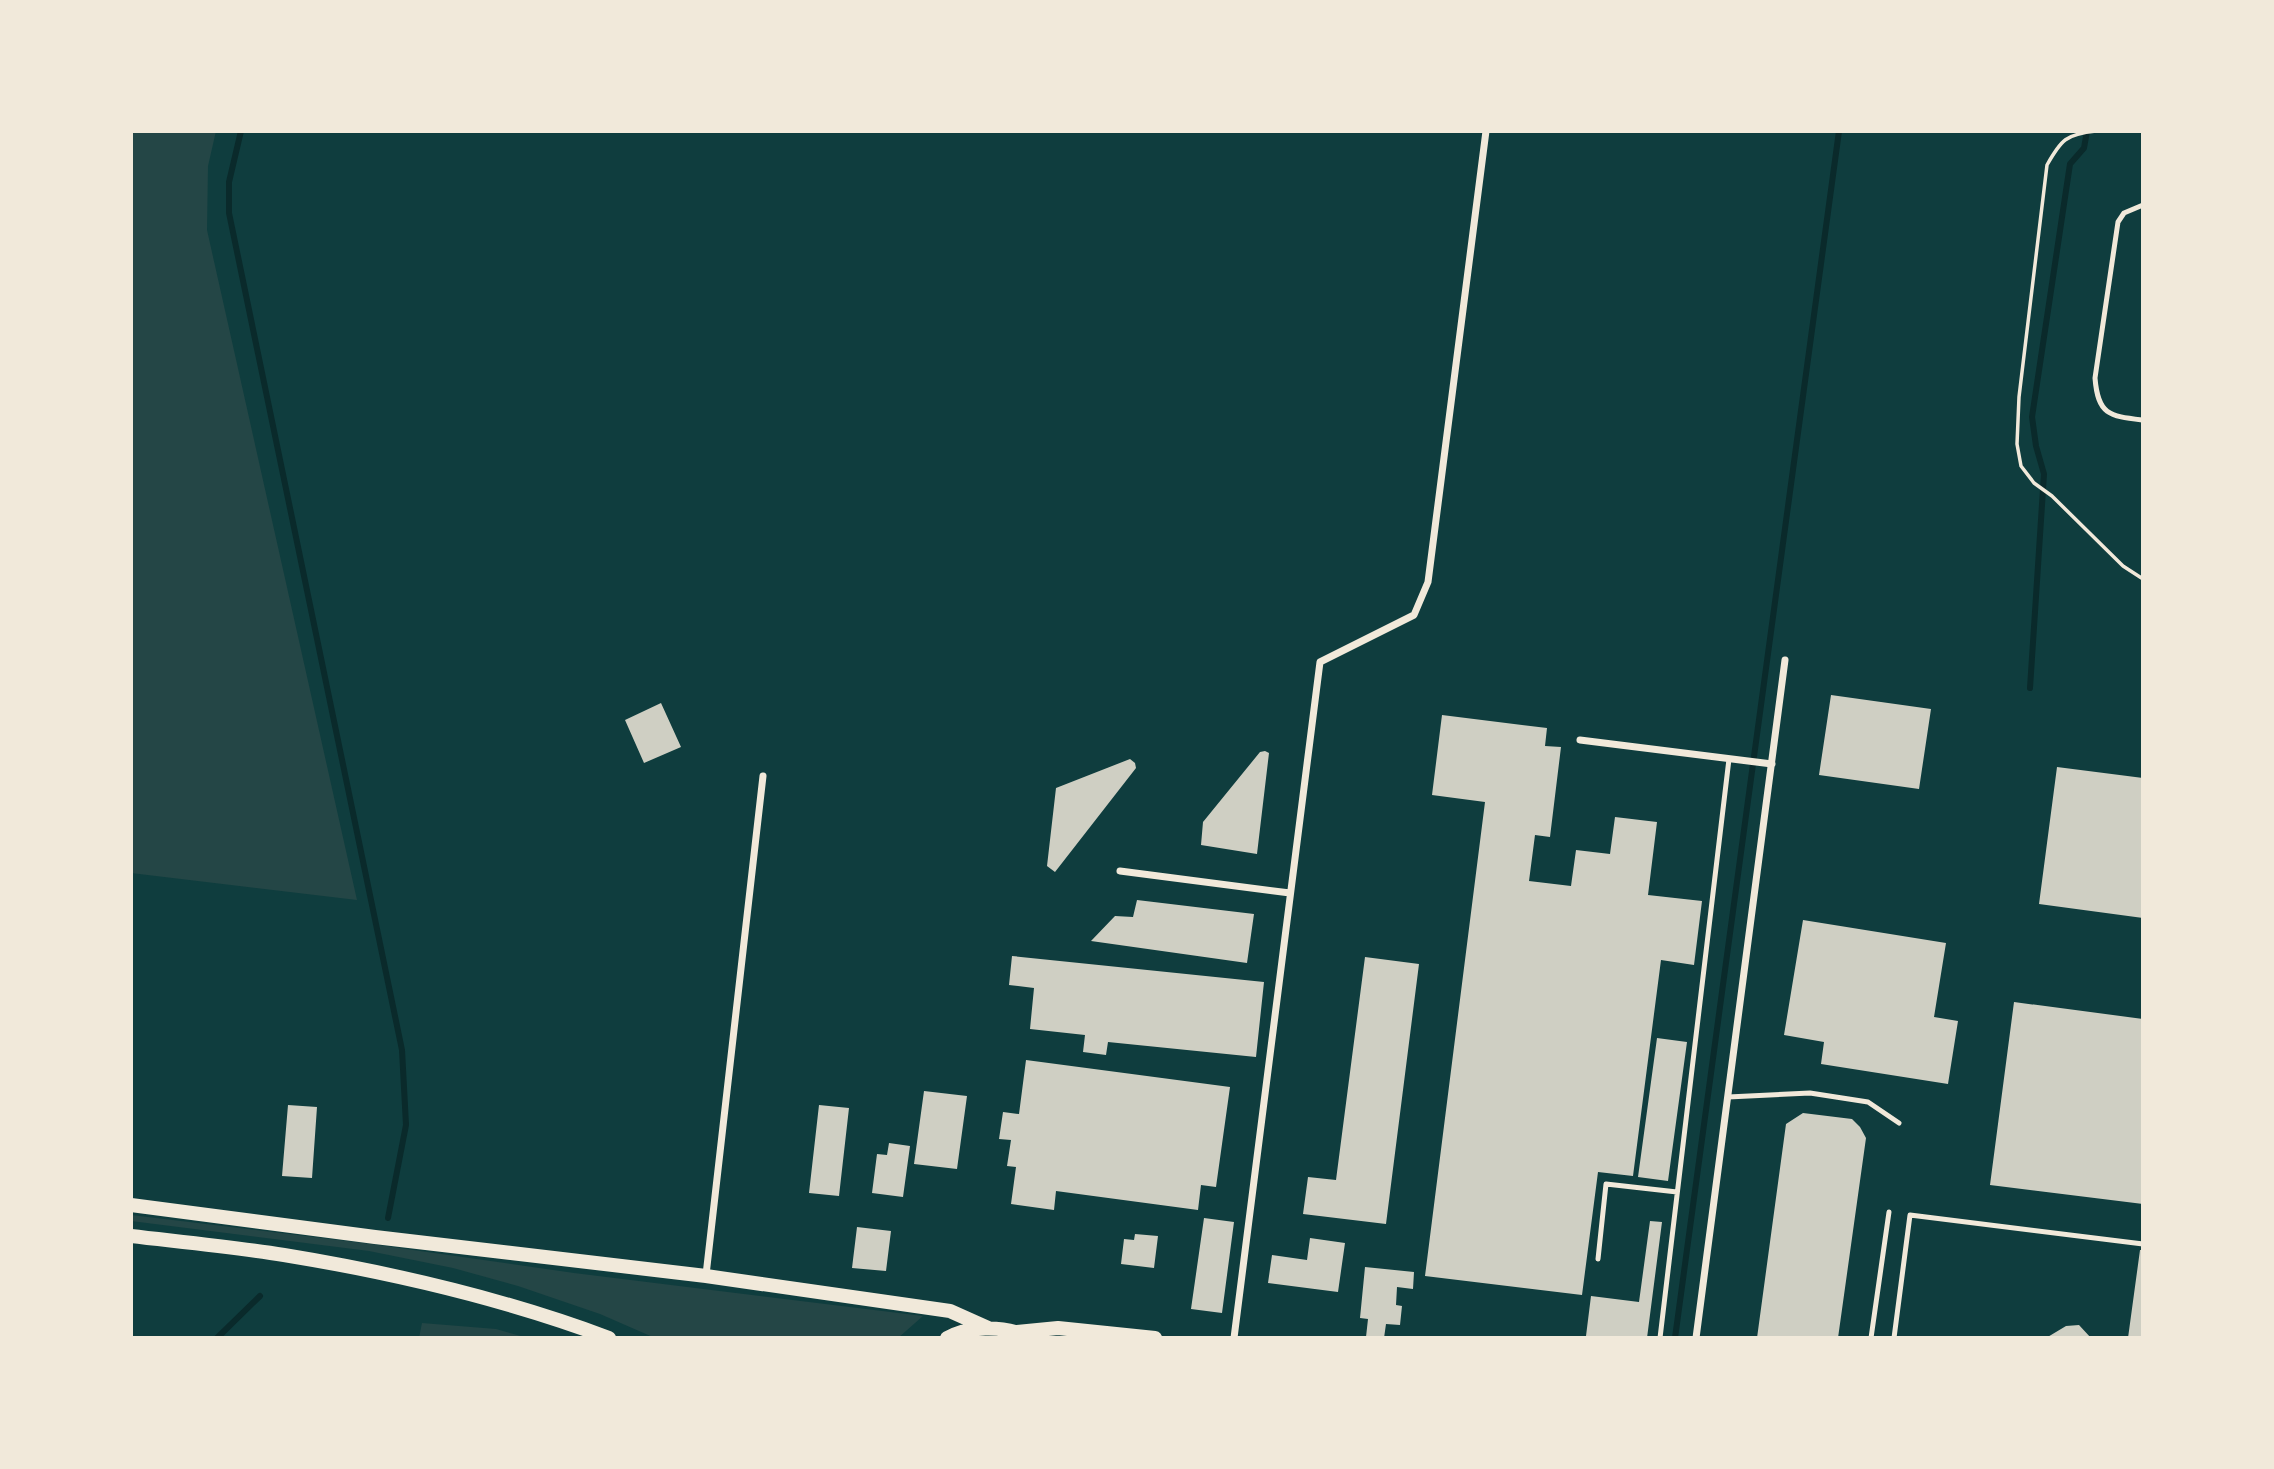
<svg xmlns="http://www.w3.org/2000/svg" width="2274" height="1469" viewBox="0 0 2274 1469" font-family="Montserrat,sans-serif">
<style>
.green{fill:#244646}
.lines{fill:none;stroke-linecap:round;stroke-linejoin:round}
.stream{stroke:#0a2a2b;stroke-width:6}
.building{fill:#cfcfc3}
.path{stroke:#f1e9da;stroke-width:3.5}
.service{stroke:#f1e9da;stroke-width:5}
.minor{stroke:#f1e9da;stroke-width:7}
.secondary{stroke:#f1e9da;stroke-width:14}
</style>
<rect width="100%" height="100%" fill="#0f3d3e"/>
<path class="green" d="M131,131H216L208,166L207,230L357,900L131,873Z
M131,1215L371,1244L574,1273L923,1316L898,1338H655L600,1314L518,1286L453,1268L369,1251L131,1221Z
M422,1323L496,1329L528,1338H419Z"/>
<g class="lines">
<path class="stream" d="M241,131L229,182V213L402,1050L406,1125L388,1218
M2030,688L2044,474L2036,446L2032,417L2070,164L2084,148L2087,131
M217,1338L260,1296
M1675,1338L1839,131"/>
</g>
<path class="building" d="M1831,695L1931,709L1919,789L1819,775Z
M661,703L681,747L644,763L625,720Z
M1442,715L1547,728L1545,746L1561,747L1550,837L1535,835L1529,881L1571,886L1576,850L1610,854L1615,817L1657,822L1648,895L1702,901L1694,965L1661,960L1633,1176L1598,1172L1582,1295L1425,1276L1485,802L1432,795Z
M1265,751L1269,753L1257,854L1201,845L1203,822L1260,752Z
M1130,759L1135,763L1136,768L1055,872L1047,866L1056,788Z
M2057,767L2143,778V918L2039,904Z
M1137,900L1254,914L1247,963L1091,941L1115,916L1133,917Z
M1803,920L1946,943L1934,1017L1958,1021L1948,1084L1821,1064L1824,1042L1784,1035Z
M1012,956L1264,982L1256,1057L1108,1042L1106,1055L1083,1052L1085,1035L1030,1029L1034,988L1009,985Z
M1365,957L1419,964L1386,1224L1303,1214L1308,1177L1336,1180Z
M2014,1002L2143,1019V1204L1990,1185Z
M1657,1038L1687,1042L1668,1181L1638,1177Z
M1026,1060L1230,1087L1216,1187L1201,1185L1198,1210L1056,1191L1054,1210L1011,1204L1016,1167L1007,1166L1011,1140L999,1139L1003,1112L1019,1114Z
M924,1091L967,1096L957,1169L914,1164Z
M288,1105L317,1107L312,1178L282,1176Z
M819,1105L849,1108L839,1196L809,1193Z
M1803,1113L1852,1119L1860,1127L1866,1138L1838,1338H1757L1786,1124Z
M889,1143L910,1146L903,1197L872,1193L877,1154L887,1155Z
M1204,1218L1234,1222L1222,1313L1191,1309Z
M1650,1221L1662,1222L1647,1338L1586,1336L1591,1296L1639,1302Z
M857,1227L891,1231L886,1271L852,1268Z
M1135,1234L1158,1236L1154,1268L1121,1264L1124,1239L1134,1240Z
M1310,1238L1345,1243L1338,1292L1268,1283L1272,1255L1307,1260Z
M2140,1250H2143V1338H2128Z
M1365,1267L1414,1272L1413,1289L1397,1287L1396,1305L1402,1306L1400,1325L1386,1324L1384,1338L1366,1337L1368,1319L1360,1318Z
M2079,1325L2091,1338H2046L2066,1326Z"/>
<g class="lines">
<path class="path" d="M2096,131C2066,134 2061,140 2047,165L2019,397L2017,444L2021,466L2034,483L2052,496L2123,566L2143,579"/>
<path class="service" d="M2143,205L2124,213L2118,222L2095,378C2098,415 2109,416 2143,420
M1728,1097L1810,1093L1868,1102L1899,1123
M1598,1259L1606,1184L1677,1192
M1660,1338L1729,759
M1871,1338L1889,1212
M1894,1338L1910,1215L2143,1244"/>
<path class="minor" d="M1580,740L1772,764
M1120,871L1290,893
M706,1275L763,776
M1234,1338L1320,662L1414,615L1428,582L1486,131
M1696,1338L1785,660"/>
<path class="secondary" d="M131,1205L375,1237L706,1276L950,1311L988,1328
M131,1236C182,1242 234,1247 284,1255C394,1273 505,1299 609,1338
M1017,1332L1058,1328L1155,1338
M947,1338C968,1326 1002,1326 1024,1335"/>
</g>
<rect width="2274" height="1469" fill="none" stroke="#f1e9da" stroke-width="266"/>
</svg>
